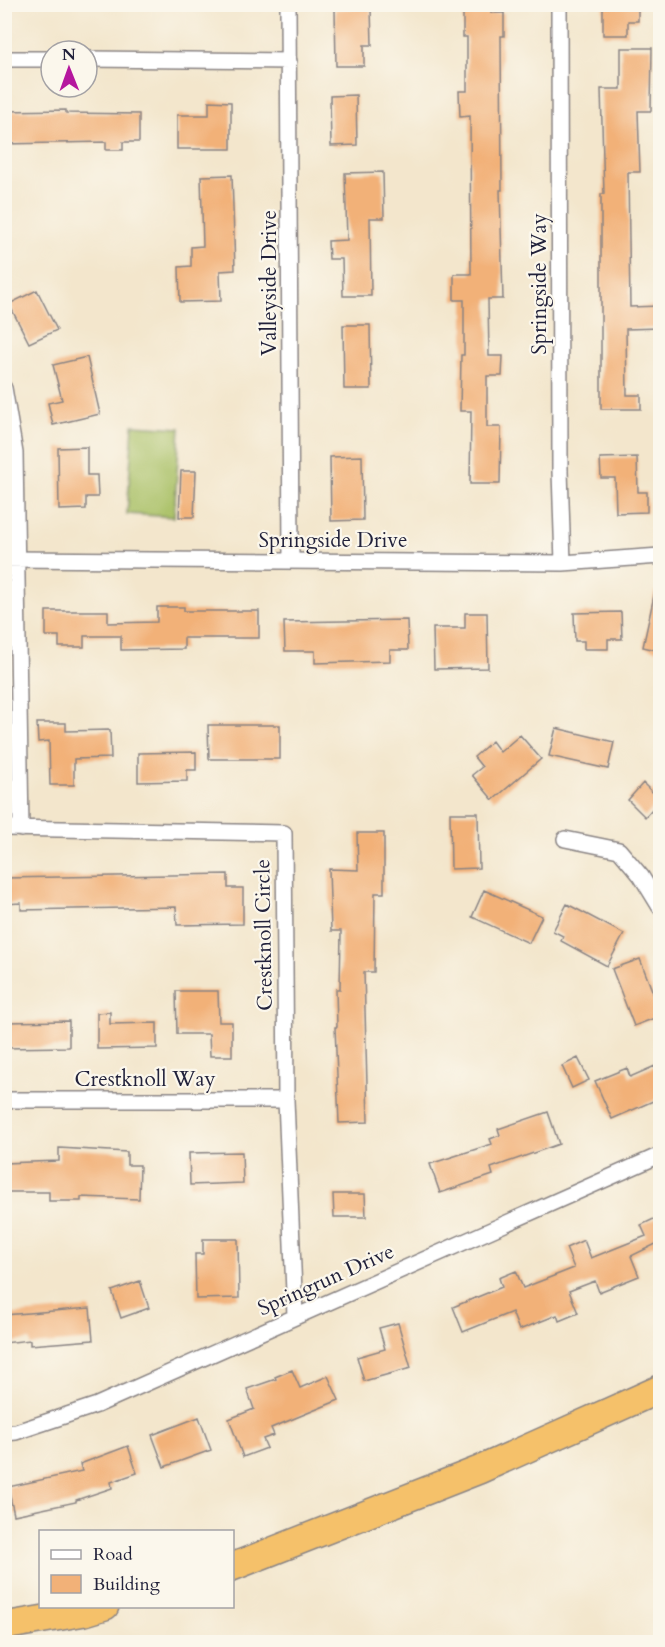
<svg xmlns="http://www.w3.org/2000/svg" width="665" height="1647" viewBox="0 0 665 1647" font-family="Cardo,serif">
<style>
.pitch{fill:#aac167;stroke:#667251;stroke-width:1.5}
.building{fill:#f2b178}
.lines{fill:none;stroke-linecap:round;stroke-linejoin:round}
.street-casing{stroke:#8a8484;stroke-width:18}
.highway-casing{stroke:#8a8484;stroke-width:30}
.street{stroke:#fff;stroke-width:15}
.highway{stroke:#f5c16b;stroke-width:27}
.labels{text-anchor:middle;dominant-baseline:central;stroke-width:4.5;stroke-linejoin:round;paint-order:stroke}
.street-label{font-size:21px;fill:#22223b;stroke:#fbf7ec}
</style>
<rect width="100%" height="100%" fill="#fbf7ec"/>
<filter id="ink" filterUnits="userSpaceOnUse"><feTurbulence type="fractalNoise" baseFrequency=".0167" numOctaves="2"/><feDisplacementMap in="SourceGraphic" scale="12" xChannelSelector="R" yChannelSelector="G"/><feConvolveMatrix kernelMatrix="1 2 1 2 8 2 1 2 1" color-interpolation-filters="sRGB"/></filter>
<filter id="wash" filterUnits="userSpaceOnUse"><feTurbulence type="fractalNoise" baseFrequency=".008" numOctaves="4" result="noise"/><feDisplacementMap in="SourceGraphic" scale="24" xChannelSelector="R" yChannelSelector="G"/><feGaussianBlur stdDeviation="1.35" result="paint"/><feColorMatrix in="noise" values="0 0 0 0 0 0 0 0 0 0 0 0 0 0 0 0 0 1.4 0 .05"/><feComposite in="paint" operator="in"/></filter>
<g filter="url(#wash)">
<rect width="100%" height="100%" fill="#f3e6cc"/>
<path class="pitch" d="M133,425L180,428L174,517L127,514Z"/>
<g id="blocks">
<path class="building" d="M463,4H490L491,13H504V36H501L502,190H500L503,299H488L489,356H503L502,376H487V427H501L500,484H470L471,411H460L461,355H464V300H454V274H471L470,116L460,117L459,91H467V37H463Z
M603,4H638V21H628V35H603Z
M371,8L372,45H364V66H336L335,9Z
M621,48H652L651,111H638L640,172H628L630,307L660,306V328L626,329L627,395H641V409H601V194H604L601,89H621Z
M356,95L357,145L331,146L330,96Z
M209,101L231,102V149H177V115H209Z
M66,110V113L139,114V142H123V150H106V142L4,144V111Z
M383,172L384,218H370L371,296H343L342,259H329L328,241L347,240L345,173Z
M232,175L235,270L220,271L221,301L180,302L179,267L191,266V247L203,246L201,176Z
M37,290L57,330L29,343L9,304Z
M343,325H370L371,389H344Z
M87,357L100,414L53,425L48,403L62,400L53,365Z
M87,447V475H97L98,497H86V509L59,510L58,448Z
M362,456L363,520L331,521L330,457Z
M637,457L638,492H647V512L616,513L615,478H601L600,458Z
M181,471H196L194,517H179Z
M655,591L660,592V651L643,647Z
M157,607H184V611H259V638H184V649L121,650V636H84V647H59V636H46V611H108V623L157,622Z
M621,612L622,639H608V649H584V641H575L574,613Z
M465,613H487L488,668L434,669L433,628H465Z
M407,620L408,650H390V661L315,663V651H285L284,622Z
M37,723H66V731L110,730L111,758L74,759V785H50L49,741L38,742Z
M208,725H280V759H209Z
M556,728L614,742L608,769L549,756Z
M520,735L541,759L493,800L472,775L482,767L474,757L492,741L500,752Z
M196,752V770H187V781L138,782V753Z
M660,782V814L654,807L645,817L628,800L643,783L652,792Z
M450,813H478L479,868L451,869Z
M357,833H384V893H375L374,972H364L368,1122L339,1123L335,1027H337L336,989H340L341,931H331L329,869L358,870Z
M228,874V888H243V924L177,925L176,907L21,910V903L4,904V878Z
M484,890L542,916L529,943L472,917Z
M567,904L624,934L607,966L561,941L563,936L553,931Z
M640,959L660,1011V1016L634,1026L612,969Z
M176,991H218L219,1022H232V1056H210L209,1034H177Z
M110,1012V1024L157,1023V1048L97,1049V1013Z
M69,1021V1047L4,1048V1022Z
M578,1058L589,1080L572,1088L562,1066Z
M655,1066L660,1079V1098L612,1119L595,1081L627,1068L630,1077Z
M548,1112L559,1144L491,1168L493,1175L440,1193L430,1164L492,1144L490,1139L500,1135L498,1129Z
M59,1148L127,1152V1165H140L139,1199L81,1197V1201H49V1192H4V1163L59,1161Z
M242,1152L243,1183L190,1185L189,1153Z
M333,1194H365L366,1217H334Z
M660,1216V1242L631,1256L639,1276L599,1292L595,1281L569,1291L578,1313L559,1321L557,1315L519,1330L512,1312L463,1332L453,1307L502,1287L499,1278L516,1271L523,1288L574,1268L566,1248L584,1240L591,1258L646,1236L641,1225Z
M203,1239H238L239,1298L196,1299L195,1254H203Z
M140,1281L149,1308L121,1318L112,1291Z
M90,1308L93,1340L30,1345V1340L4,1343V1315Z
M398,1323L411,1368L364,1381L357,1357L385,1349L379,1328Z
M292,1370L300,1388L328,1376L339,1400L271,1428L274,1435L263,1439L267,1448L243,1457L229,1419L254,1409L247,1389L276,1379L275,1377Z
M199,1417L211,1450L164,1467L152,1435Z
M128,1446L137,1473L111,1482L112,1488L76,1500V1502L14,1515L8,1487L82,1471L80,1464Z"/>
</g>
</g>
<g filter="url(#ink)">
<use href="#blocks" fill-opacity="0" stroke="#8a8484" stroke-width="1.5"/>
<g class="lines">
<g class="street-casing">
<path id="street" d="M288,4L291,560
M559,4L560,471L563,563
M4,59H51
M87,59L289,61
M4,388L15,453L21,829
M4,559L563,563L660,556
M4,828L284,833L286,1100L295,1316
M565,839L619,850L641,876L660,907
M4,1100H286
M4,1433L16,1432L97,1405L660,1155"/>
</g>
<g class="highway-casing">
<path id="highway" d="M232,1567L479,1470L660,1389
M4,1626L85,1612L105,1606"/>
</g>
<use href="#street" class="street"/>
<use href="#highway" class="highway"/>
</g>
</g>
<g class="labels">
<g class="street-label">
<text transform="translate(269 283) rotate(-90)">Valleyside Drive</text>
<text transform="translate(539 284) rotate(-90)">Springside Way</text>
<text x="333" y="540">Springside Drive</text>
<text transform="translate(264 935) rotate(-91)">Crestknoll Circle</text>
<text x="145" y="1079">Crestknoll Way</text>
<text transform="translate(326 1280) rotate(-24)">Springrun Drive</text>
</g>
</g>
<rect width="665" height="1647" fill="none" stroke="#fbf7ec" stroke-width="24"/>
<rect x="39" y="1530" width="195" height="78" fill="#fbf7ec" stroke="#a4a2a5" stroke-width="1.5"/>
<rect x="51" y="1550" width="30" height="9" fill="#ffffff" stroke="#a4a2a5" stroke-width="1.5"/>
<text x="93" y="1560" font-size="18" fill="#22223b">Road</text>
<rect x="51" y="1575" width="30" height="18" fill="#f2b178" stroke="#a4a2a5" stroke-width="1.5"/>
<text x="93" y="1590" font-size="18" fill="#22223b">Building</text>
<g transform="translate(69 69) rotate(359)"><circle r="28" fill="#fbf7ec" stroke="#a4a2a5" stroke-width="1.5"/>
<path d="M0-4.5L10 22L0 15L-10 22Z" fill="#b5179e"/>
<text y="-9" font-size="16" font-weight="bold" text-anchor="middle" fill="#22223b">N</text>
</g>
</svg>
